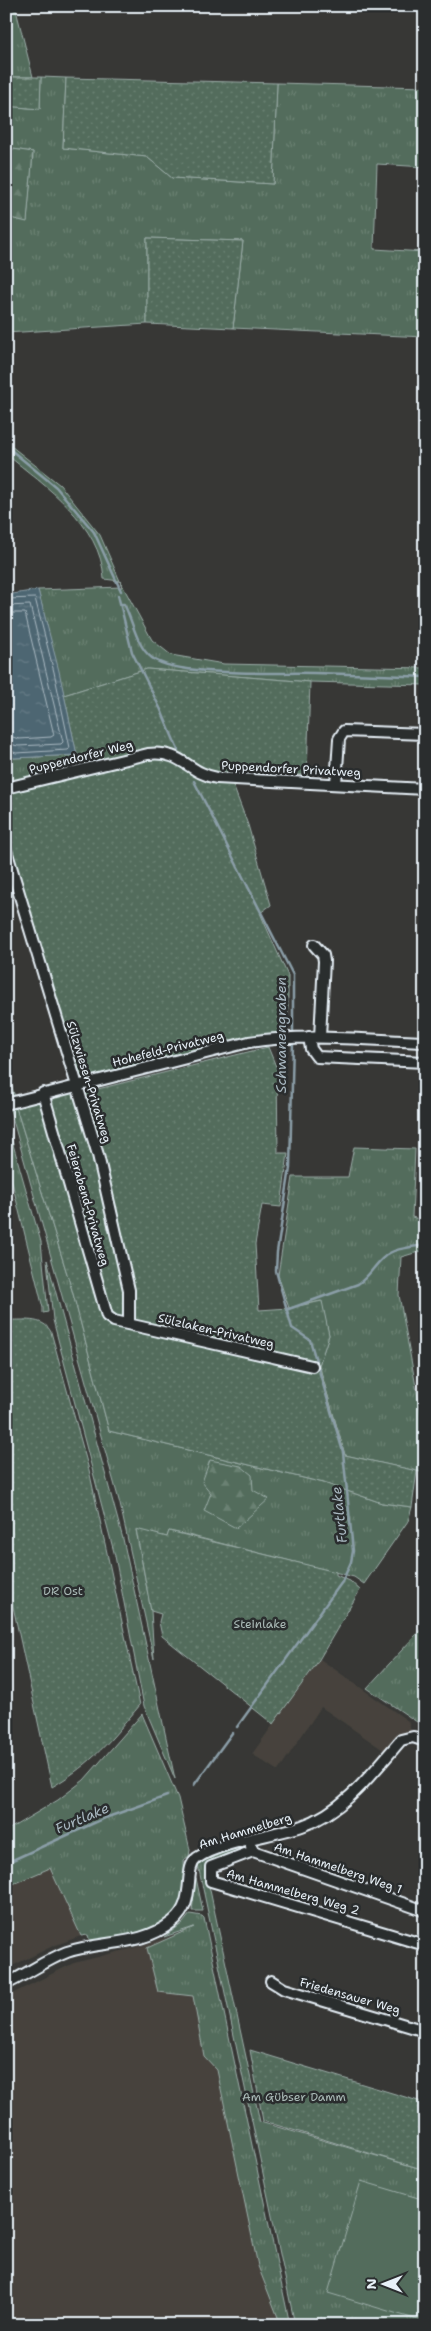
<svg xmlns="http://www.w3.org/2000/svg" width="431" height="2331" viewBox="0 0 431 2331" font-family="'Shantell Sans',sans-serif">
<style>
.built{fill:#46433d}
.grass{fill:url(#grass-tufts);stroke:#9daeaa}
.forest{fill:url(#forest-firs);stroke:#9daeaa}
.garden{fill:url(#garden-dots);stroke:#9daeaa}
.pitch{fill:#526c5b;stroke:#9daeaa}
.water{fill:url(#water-ripples);stroke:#8b9ea8}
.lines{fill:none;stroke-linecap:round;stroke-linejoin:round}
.shore{stroke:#aab9c2;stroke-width:1}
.stream{stroke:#8b9ea8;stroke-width:2.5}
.street-casing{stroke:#e8f1f8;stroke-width:14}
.street{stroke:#2a2d2e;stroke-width:10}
.labels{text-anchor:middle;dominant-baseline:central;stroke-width:5;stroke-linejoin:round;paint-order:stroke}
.street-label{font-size:12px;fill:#e8f1f8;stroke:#2a2d2e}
.park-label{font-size:12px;fill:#acbcb9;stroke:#2a2d2e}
.water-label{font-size:14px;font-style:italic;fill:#aab9c2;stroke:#2a2d2e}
</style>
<defs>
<pattern id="grass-tufts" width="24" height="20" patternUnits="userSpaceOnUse" patternTransform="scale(1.25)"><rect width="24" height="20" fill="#526c5b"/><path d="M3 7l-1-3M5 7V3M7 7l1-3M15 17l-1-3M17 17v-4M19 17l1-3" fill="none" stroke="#6b8173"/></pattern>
<pattern id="forest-firs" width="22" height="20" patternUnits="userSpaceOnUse" patternTransform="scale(1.25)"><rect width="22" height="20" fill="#526c5b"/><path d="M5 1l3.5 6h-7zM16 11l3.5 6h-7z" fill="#6b8173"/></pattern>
<pattern id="garden-dots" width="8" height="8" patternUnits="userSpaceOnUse" patternTransform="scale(1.25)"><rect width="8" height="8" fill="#526c5b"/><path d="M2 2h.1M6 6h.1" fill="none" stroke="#6b8173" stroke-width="1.8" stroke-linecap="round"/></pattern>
<pattern id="water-ripples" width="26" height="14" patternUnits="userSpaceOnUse" patternTransform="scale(1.25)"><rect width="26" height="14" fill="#4d6672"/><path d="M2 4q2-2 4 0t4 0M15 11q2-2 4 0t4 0" fill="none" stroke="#677c87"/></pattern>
</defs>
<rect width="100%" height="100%" fill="#373735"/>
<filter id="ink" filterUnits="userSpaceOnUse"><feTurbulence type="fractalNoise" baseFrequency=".02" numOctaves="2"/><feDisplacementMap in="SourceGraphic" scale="10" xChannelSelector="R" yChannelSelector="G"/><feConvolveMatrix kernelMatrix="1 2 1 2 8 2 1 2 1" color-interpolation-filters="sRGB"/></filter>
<g filter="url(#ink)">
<path class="built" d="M320,1659L408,1721L413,1737L389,1754L321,1707L278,1771L252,1754Z
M50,1867L81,1936L53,1946L6,1969V1887Z
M201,1926L284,2325H6V1997L74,1963L137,1947Z"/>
<path class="grass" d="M6,6H15L33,77H6Z
M41,77L66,78L63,148L147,157L172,178L273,184L277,83L425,87V167L377,164L374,249L425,252V337L233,328L243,241L147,238V324L6,333V217L27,221L33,152L6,148V106L40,109Z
M6,442L60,485L100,535L120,581L152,640L171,655L224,664L425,668V685L310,682L147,669L64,695L38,590L122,587L120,581L104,579C101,524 45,486 6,454Z
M6,753L14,758L77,755L79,766L6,783Z
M6,1068L15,1097L8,1099L6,1095Z
M15,1104L72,1290L109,1431L324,1483L382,1503L412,1507L408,1521L364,1584L354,1577L188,1535L169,1531L167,1537L136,1530L151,1611L154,1659L120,1504L9,1106Z
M6,1120L41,1242L48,1312L43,1313V1308L6,1158Z
M354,1147L415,1149L412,1217L425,1221V1250L401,1257L399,1295L425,1435V1473L345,1455L319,1365L329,1335L321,1301L289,1308L278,1275L293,1177H348Z
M47,1260L123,1539L175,1779L144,1706L115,1556L53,1320Z
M425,1625V1714L417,1722L367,1688Z
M142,1714L178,1798L190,1850L189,1856L184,1860C184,1872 187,1883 184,1895C175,1935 122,1937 90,1942L88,1935L81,1936L50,1868L6,1887V1831L58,1800L84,1780Z
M241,1847L246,1850L229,1857L228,1853L221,1856L222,1861L208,1863L205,1867L260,2122L425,2170V2200L361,2182L425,2325H295L198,1865L215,1854Z
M196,1878L203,1911H192Z
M190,1914L202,1916L204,1918L290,2325H281L258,2266L217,2070L204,2056L193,1996L158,1992L147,1948L194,1927L164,1937L183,1923Z"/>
<path class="forest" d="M6,148L33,152L27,222L6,217Z
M210,1460L241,1466L252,1475L253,1490L269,1499L236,1528L204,1511L211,1493L202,1482Z"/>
<path class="garden" d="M6,77H41L40,109L6,106Z
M66,78L277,83L273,184L172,178L147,157L63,148Z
M147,238L243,241L233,328L147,324Z
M147,669L310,682L307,775L228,772L248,825L271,905L260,913L288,976V1033L262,1035L81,1080L78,1078L6,836V793L81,774L64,695Z
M268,1047L277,1069L278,1153H288L281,1207L262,1205L255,1244L259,1310L289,1308L322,1301L329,1335L319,1365L345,1455L417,1471L412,1507L382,1503L324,1483L109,1431L72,1290L15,1104L73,1091L86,1092Z
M6,1320C22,1321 43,1316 51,1332L89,1470L140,1705C110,1741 94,1762 52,1787L6,1574Z
M136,1529L167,1537L169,1531L336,1572V1575L350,1581L360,1590L317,1663L273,1724L162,1636L159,1622L161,1614L151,1611Z
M250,2050L425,2103V2170L263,2121Z"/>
<path class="pitch" d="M361,2181L425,2200V2322L328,2293Z"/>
<path class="water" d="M38,590L59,671L77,755L14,758L6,753V595Z"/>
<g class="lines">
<path class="shore" d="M6,599L35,598L54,672L70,748L68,750L16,753L6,749
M6,606L30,605L63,742L61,744L18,746L6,743
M6,613H25L54,735L51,737L19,739L6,735"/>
<path class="stream" d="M6,446L56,487L94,532L121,591
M118,595L132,652L161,710L178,750
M121,604H124C133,621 136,646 152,658C176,677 279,672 314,673C351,674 388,675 425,677
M194,781L293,975V1035
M286,1310L358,1284C369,1277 373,1267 383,1258C392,1248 412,1247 425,1245
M237,1727L342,1582L351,1562L353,1551L343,1452L310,1340L292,1328L276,1271L277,1252L290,1168L293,1041
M194,1785L232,1733
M6,1863L105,1818L167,1796"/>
<g class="street-casing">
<path id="street" d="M336,784L339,739L344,731L425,734
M6,788L148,754C183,750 187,773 217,778L425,789
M6,850L98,1155L129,1290V1324
M314,945L323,955L324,961L320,1037
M309,1037L311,1049L317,1057L425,1062
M43,1093L107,1316L114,1321L141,1327L312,1366
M6,1104L249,1042C307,1033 366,1040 425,1042
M251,1846L253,1851L425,1911
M253,1851L211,1867V1881L425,1945
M271,1981L284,1989L425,2031
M6,1984C27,1974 46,1960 67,1952C102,1940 141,1947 172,1922C198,1902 182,1869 197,1858C222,1841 273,1836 302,1826C344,1812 374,1771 401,1740L413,1737L425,1741"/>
</g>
<use href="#street" class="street"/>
</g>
</g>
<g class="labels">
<g class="street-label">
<text transform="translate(81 757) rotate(-14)">Puppendorfer Weg</text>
<text transform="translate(291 769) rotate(3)">Puppendorfer Privatweg</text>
<text transform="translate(168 1049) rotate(-14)">Hohefeld-Privatweg</text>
<text transform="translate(89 1082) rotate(73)">Sülzwiesen-Privatweg</text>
<text transform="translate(88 1205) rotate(74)">Feierabend-Privatweg</text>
<text transform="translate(216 1331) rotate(13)">Sülzlaken-Privatweg</text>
<text transform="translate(245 1831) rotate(-17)">Am Hammelberg</text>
<text transform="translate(338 1868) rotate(19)">Am Hammelberg Weg 1</text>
<text transform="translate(293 1892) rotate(16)">Am Hammelberg Weg 2</text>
<text transform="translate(350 1996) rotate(16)">Friedensauer Weg</text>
</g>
<g class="park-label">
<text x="63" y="1591">DR Ost</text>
<text x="260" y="1624">Steinlake</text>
<text x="294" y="2097">Am Gübser Damm</text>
</g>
<g class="water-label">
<text transform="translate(281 1035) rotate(-90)">Schwanengraben</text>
<text transform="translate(339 1515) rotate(-96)">Furtlake</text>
<text transform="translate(82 1818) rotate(-23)">Furtlake</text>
</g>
</g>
<rect width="431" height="2331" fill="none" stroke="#2a2d2e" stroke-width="25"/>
<rect x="12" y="12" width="406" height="2306" fill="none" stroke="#e8f1f8" stroke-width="2" filter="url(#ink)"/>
<g transform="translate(384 2284) rotate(270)" stroke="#2a2d2e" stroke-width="4" paint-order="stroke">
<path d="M0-4L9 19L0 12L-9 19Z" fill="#e8f1f8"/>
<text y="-8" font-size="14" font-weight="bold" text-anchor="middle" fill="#e8f1f8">N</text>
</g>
</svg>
